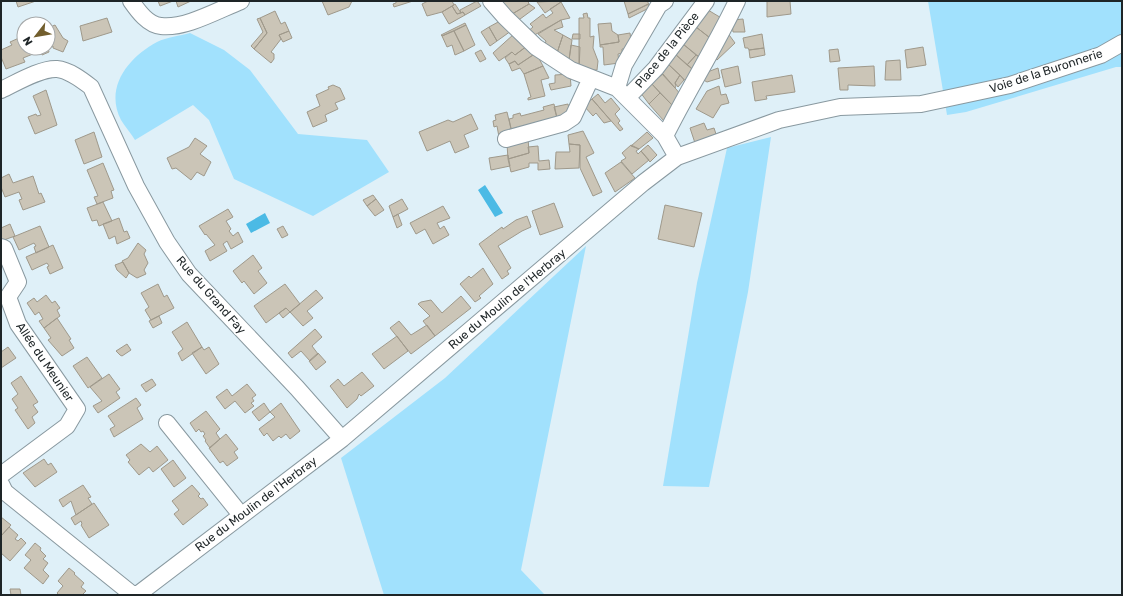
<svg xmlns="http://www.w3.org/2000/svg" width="1123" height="596" viewBox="0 0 1123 596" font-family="Rubik,sans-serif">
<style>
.green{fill:#a1e1fd}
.water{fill:#4bbae5}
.building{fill:#cbc5b7;stroke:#9f998b}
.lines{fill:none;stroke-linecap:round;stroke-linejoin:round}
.minor-casing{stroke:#8999a0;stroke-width:18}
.minor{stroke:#fff;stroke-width:16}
.labels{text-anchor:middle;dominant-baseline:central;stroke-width:3;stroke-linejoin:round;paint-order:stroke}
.street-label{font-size:12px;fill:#1e2527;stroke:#fff}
</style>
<rect width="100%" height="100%" fill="#dff0f8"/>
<path class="green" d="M928,1H1122V67H1116L966,112L947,115Z
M190,33L224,50L250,70L298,134L367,140L389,172L313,216L234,179L209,120L193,105L135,140C131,133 125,127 121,120C104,87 129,57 157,42C167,37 180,36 190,33Z
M771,137L748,292L709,487L663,486L697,283L727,148Z
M586,246L521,570L545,595H384L341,458L445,378Z"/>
<path class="water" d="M485,185L503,213L495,217L478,190Z
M265,213L270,223L251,233L246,224Z"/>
<path class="building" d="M16,1H36L18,7Z
M158,1H173L160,6Z
M176,1H191L178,7Z
M322,1H352L349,7L328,15Z
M396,1H413L394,7L393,4L396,3Z
M428,1H452L454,5L442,12L427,16L422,4Z
M477,1L481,6L465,15L463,12L461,13L460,10Z
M499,1H528L529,4L507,17Z
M560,1L561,2L545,13L537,2Z
M624,1H647L649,4L628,14Z
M767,1H790L791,14L767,17Z
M561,2L570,18L561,20L531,37L527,32L533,27L530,24L543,14L546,18L553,13L550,9Z
M455,4L461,13L457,14L452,6Z
M529,4L535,8L516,22L509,16Z
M648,4L649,8L629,18L628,14Z
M452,6L457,14L463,12L465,15L449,24L442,12Z
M708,10L723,19L714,41L696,27Z
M275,11L281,24L285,22L289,31L279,35L281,39L271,52L274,54V59L271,63L254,49L267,33L260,18Z
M587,13L588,18H590V37L594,36L593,48L598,61L597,70H579V18H584L583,14Z
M107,18L112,32L83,41L80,26Z
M260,18L267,33L254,49L251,46L263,32L257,19Z
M743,19L745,32H733L732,24L733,20Z
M561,20L563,27L554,30L563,35L557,53L545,44L546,41L538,34Z
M500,21L511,31L497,41L489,27Z
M465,23L466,25L442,36L441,35Z
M611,23L612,31L618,35L619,42L600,45L598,24Z
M55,25L63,38L68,41L63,52L53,48V46L48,48V28Z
M466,25L475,45L464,51L454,31Z
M489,27L497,41L490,46L481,32Z
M696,27L714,41L703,60L683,44Z
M289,31L292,38L283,42L279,35Z
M454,31L464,51L455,55L452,45L447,47L442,36Z
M727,32L735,43L717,60L712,56Z
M630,33L632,48L622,49V53L618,54L619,63L604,65L603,47H600V45L619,42L618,35Z
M514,34L527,46L515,55L512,52L499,61L493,53Z
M573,34H580V39H572Z
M762,34L764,48L749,50L748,48H745L743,38Z
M563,35L572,40L569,60L557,53Z
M19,38L24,48H31L33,54L23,58L25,62L6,69L1,57V50L12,45L10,42Z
M683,44L696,55L687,65L675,54Z
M571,45L580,47L579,70L571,66L573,61L569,60Z
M527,46L536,53L518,65L515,61L509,64L505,58L512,52L515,55Z
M923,47L926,65L907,68L905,50Z
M39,48H48L49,52L42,55Z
M764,48L765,55L750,58L749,50Z
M838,49L840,61L830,62L829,50Z
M481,50L486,59L480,62L475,53Z
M536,53L543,66L524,74L520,68L512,71L509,64L515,61L518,65Z
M675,54L696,72L689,84L668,64Z
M696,55L703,60L696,72L687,65Z
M900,60L901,80H885L886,61Z
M668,64L680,75L675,83L676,86L675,88L662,74Z
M543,66L549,78L541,80L545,96L528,100V98L531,97L524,74Z
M738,66L741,83L725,87L721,70Z
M874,66L875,86L848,85V90H840L838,68Z
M718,68L720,78L707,82L700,78L705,70L710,71Z
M570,74L571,86L551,90L549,84L555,83V75Z
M663,74L682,96L674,107L651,83Z
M680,75L684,80L678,87L675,83Z
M792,75L795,92L766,96L767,99L755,101L752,82Z
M651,83L660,93L649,104L640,92Z
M333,85L340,88L345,99L335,103L338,109L325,115L327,121L313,127L307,112L320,106L316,95L329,89L328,87Z
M719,86L721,95L726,94L729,103L721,105L713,118L696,109L707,91Z
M46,90L57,125L35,134L28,117L36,114L37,116L41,115L33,96Z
M660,93L674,107L664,121L649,104Z
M598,94L605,103L611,98L620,109L615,114L620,121L618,123L623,129L620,131L592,99Z
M592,99L611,121L604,123L596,113L593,116L584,106Z
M554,104L557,118L512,133L509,119L513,118V115L520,113L521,116L544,110L543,107Z
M568,104L570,114L557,118L554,107Z
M507,112L512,133L499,137L497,126L494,127L493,121L496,120L495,115Z
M471,114L478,129L464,135L469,147L455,153L450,141L427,151L419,132L448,120L453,122Z
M704,123L707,130L714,128L716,134L695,143L690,128Z
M583,131L594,153L586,157L602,192L593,196L580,168V145L569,144L568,135Z
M94,132L102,157L84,164L75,140Z
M647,132L653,138L639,149L631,146Z
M528,137L529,153L508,159L507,144Z
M195,138L207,146L200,154L211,162L204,176L197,172L191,180L176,168L172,169L167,158L189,147Z
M569,144L580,145L579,168L555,169L556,152H570Z
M631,145L639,149L636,151L638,154L641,151L649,160L632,174L621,161L626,158L622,153Z
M648,145L657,155L650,162L641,151Z
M538,146L539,161L549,160L550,169L538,170V163H529V167L511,172L508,159L529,153L528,147Z
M508,155L510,166L491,170L489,158Z
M621,162L635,178L615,192L605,173Z
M103,163L114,190L111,191L113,198L97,204L94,197L98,196L87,170Z
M9,174L13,183L33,176L39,194L41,193L45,202L23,210L19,200L22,199L19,192L5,197L1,187V178Z
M373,195L376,199L367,206L363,200Z
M376,199L384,210L375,216L367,206Z
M402,199L408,209L393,217L389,206Z
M103,202L112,221L99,226L97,220L92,221L87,208Z
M554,203L563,227L540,235L532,211Z
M665,205L702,213L694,247L658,239Z
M443,206L450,218L437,223L440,229L444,226L449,235L433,244L425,229L416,234L410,223Z
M228,209L233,217L226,221L231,229L229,231L233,236L238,232L243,242L231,249L227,241L223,244L227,251L210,261L205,251L215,245L206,234L205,235L199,226Z
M398,214L402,225L397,228L393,217Z
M527,216L531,227L522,231L498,246L511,268L507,271L509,274L502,279L479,244L502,227L503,229L516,220Z
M119,218L124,232L127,231L130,238L117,244L115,236L109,239L103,224Z
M10,224L15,236L1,241V228Z
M40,226L49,247L36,253L34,247L36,246L34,243L19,250L13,237Z
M283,226L288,235L282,238L277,229Z
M138,243L146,250L144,254L148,263L144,270L146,274L137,278L129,273L122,261L128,258Z
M53,245L63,268L50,274L47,267L49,266L47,263L32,270L26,257Z
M253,255L262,268L258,271L267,283L254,294L244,281L242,283L233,271Z
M123,262L129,273L126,278L117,270L115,265Z
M483,268L493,284L479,296L481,298L475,302L460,284L469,276L471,278Z
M158,284L164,297L167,295L174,308L151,320L145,310L149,307L141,293Z
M285,284L300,304L290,312L286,308L266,323L254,306Z
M316,290L323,298L307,311L313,318L303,326L290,312Z
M46,295L52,303L55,301L60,308L57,310L60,316L44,328L39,321L43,319L39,312L35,315L27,303L34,298L37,302Z
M461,296L471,308L435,336L423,321L430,316L418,304L421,302L431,300L442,313Z
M286,308L290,312L283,318L279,313Z
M159,316L162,323L153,328L149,321Z
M57,318L71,339L69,340L74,348L62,356L48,340L51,338L44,328Z
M399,321L411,335L427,325L435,336L411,354L390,328Z
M187,322L202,347L182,361L178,353L183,349L172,332Z
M315,329L322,337L312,346L318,354L310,361L301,351L292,358L288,353Z
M397,336L408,351L384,369L372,354Z
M127,344L131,350L122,356L120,355L116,351Z
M8,347L16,358L1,368V352Z
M202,347L204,350L209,347L219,364L206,374L192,353Z
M318,353L326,362L316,370L309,361Z
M87,357L102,378L88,388L73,366Z
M362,372L374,386L361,396L359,394L357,399L347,408L330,386L338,379L344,386Z
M109,374L120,389L116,392L120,398L98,413L93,406L102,401L90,387Z
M21,376L38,402L33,405L38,412L32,417L35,423L28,429L15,410L18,408L12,399L18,394L11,383Z
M152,379L156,385L146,392L141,385Z
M247,384L256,395L252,398L254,401L251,403L254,406L245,413L235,401L225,409L216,397L227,389L232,396Z
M136,398L141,405L137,408L143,419L114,437L110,429L115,426L108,416Z
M264,403L270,412L259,421L252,412Z
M281,403L300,431L290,439L286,434L281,438L279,436L273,441L267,433L264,436L259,429L275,417L270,412Z
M206,411L220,429L216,433L220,439L210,448L205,441L206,440L203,436L205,434L203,431L201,432L199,429L196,432L190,423Z
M226,434L238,449L234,452L238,458L227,466L223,461L220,463L209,448Z
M141,444L150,452L157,446L168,460L153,472L149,467L139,475L128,462L130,460L126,455Z
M44,459L48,465L51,463L57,472L35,487L23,473Z
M173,460L186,478L174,487L161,469Z
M83,485L91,497L88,498L92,504L76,515L71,501L63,507L59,500Z
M192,485L200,494L198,496L201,499L203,498L208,505L183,525L174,514L179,510L172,501Z
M94,503L109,525L89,538L81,525L82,524L81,521L75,525L71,518Z
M1,517L11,525L1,536Z
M9,527L18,535L15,539L18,541L21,538L26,543L10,561L1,553V536Z
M35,543L41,548L40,550L46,556L43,559L48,563L43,570L49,576L43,584L24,568L31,560L25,555Z
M69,568L75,573L74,574L84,583L81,587L86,591L82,595H59L57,593L63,586L58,581Z
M10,589H20L21,595H11Z"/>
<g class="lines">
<g class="minor-casing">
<path id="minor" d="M131,1C138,11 148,25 161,26C185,29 218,10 241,1
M491,1L505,17L536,47L571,70L617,88L665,136L677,157
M617,88L624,65L659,5L665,1
M1,90C16,83 41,68 57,69C69,70 82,80 91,87L136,186L167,242L189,274L297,388L342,439
M627,98L656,68L706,1
M665,136C688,90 715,47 737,1
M506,139L564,123L573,117L591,78
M1,247L4,248L18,282L8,297L18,324L77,409L67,426L1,475
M167,423L241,515
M1,484L5,492L133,595
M137,595L342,439L643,183L677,157L779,120L840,107L921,104L1010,85L1101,55L1122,43"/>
</g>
<use href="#minor" class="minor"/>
</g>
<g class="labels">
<g class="street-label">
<text transform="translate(667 50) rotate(-51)">Place de la Pièce</text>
<text transform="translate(1046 71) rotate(-18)">Voie de la Buronnerie</text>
<text transform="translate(211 295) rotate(49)">Rue du Grand Fay</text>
<text transform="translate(507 299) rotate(-40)">Rue du Moulin de l'Herbray</text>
<text transform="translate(45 362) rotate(56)">Allée du Meunier</text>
<text transform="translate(256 504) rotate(-37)">Rue du Moulin de l'Herbray</text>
</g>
</g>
<rect width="1123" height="596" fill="none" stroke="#1e2527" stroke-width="4"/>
<g transform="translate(36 36) rotate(239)"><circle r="19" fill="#ffffff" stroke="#a5a8a9"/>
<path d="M0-3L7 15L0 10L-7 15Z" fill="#725e2d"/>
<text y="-6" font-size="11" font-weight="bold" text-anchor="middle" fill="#1e2527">N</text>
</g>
</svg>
